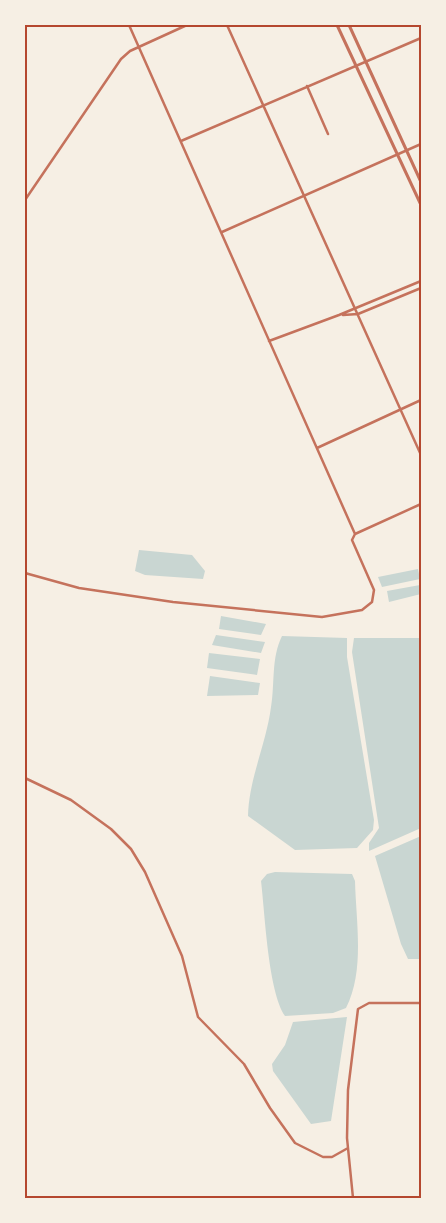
<svg xmlns="http://www.w3.org/2000/svg" width="446" height="1223" viewBox="0 0 446 1223" font-family="Literata,serif">
<style>
.water{fill:#c9d6d2}
.lines{fill:none;stroke-linecap:round;stroke-linejoin:round}
.minor{stroke:#c5725c;stroke-width:2.5}
.tertiary{stroke:#c5725c;stroke-width:3}
.neatline{fill:none;stroke:#b5482f;stroke-width:2}
</style>
<rect width="100%" height="100%" fill="#f6efe4"/>
<path class="water" d="M139,550L192,555L205,571L203,579L145,575L135,571Z
M418,569L420,579L382,587L378,577Z
M420,585L421,594L389,602L387,591Z
M221,616L266,624L261,635L219,629Z
M216,635L265,642L261,653L212,645Z
M282,636L347,638V657L374,820L373,830L357,848L295,850L248,816C249,778 266,745 271,707C275,684 271,658 282,636Z
M354,638H421V828L369,851V843L379,828L352,652Z
M209,653L260,659L257,675L207,668Z
M210,676L260,683L258,695L207,696Z
M421,836V959H408L401,944L375,856Z
M275,872L352,874L355,881C356,922 365,971 346,1008L333,1013L285,1016C268,991 265,913 261,881L267,874Z
M347,1017L331,1121L311,1124L273,1071L272,1064L285,1045L293,1022Z"/>
<g class="lines">
<path class="minor" d="M129,25L355,534
M227,25L421,455
M307,86L328,134
M181,141L421,38
M25,200L121,59L130,51L187,25
M222,232L421,144
M343,315L358,314L421,288
M269,341L339,315L421,281
M317,448L421,400
M355,534L421,504
M25,573L79,588L173,602L322,617L362,610L372,602L374,590L352,540L355,534
M25,778L71,800L111,829L131,849L145,872L182,956L198,1017L244,1064L270,1108L295,1143L323,1157H332L348,1148
M353,1198L347,1138L348,1090L358,1009L369,1003H421"/>
<path class="tertiary" d="M337,25L421,205
M349,25L421,182"/>
</g>
<rect width="446" height="1223" fill="none" stroke="#f6efe4" stroke-width="52"/>
<rect x="26" y="26" width="394" height="1171" class="neatline"/>
</svg>
